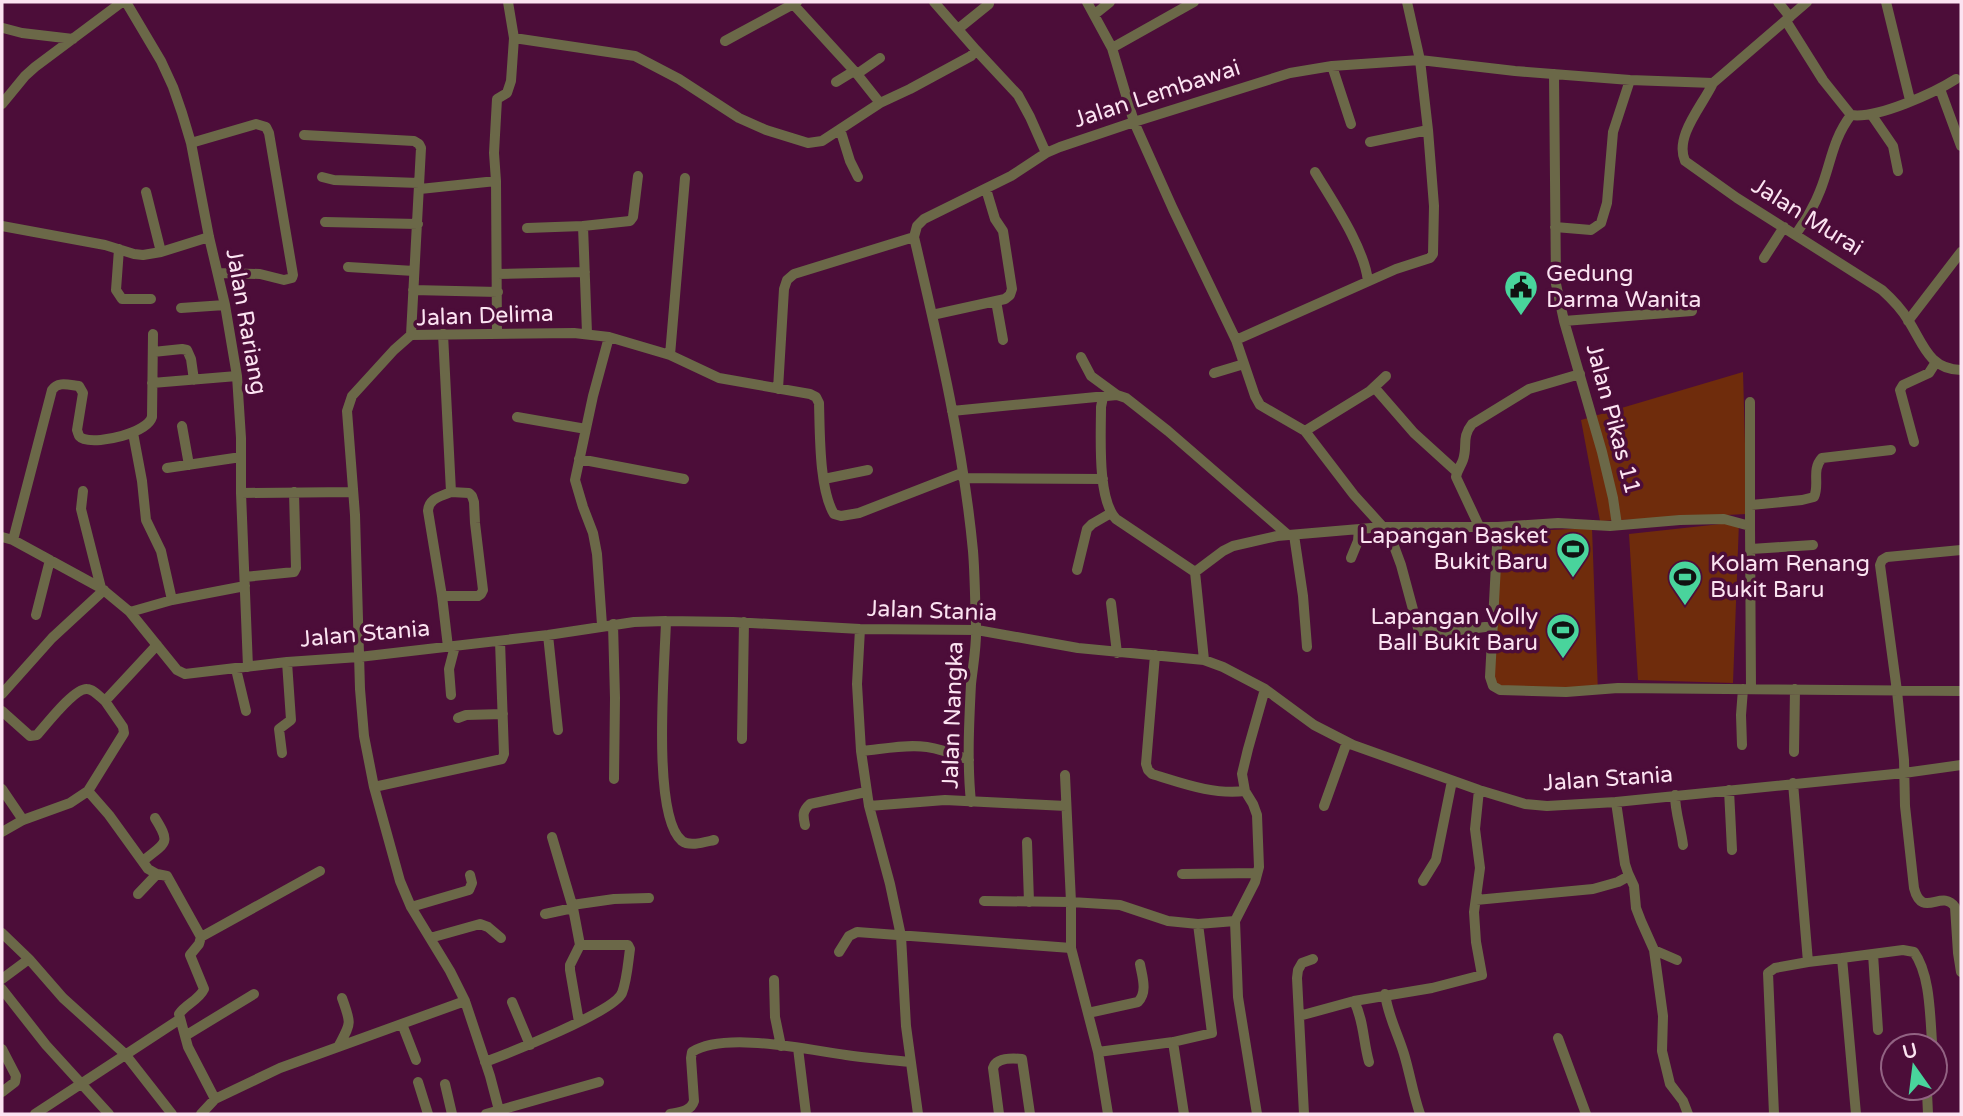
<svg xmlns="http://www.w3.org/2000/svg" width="1963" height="1116" viewBox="0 0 1963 1116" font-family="'Varela Round',sans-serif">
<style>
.green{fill:#6f2c0c}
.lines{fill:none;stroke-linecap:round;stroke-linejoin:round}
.minor{stroke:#6b6848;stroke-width:10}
.labels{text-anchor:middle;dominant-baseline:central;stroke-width:7;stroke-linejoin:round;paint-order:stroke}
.street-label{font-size:23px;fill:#fbe3f1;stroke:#4c0d39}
.poi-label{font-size:23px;fill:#fbe3f1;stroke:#4c0d39;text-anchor:start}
</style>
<rect width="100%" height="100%" fill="#4c0d39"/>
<path class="green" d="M1743,372L1747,514L1600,521L1581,420Z
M1739,522L1733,683L1638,680L1629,534Z
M1592,528L1598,693L1493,689L1501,535L1506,532Z"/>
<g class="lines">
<path class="minor" d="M126,2L161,61L173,87L182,113L191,143L209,237L225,305L237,376L241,438V493L248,667
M934,2L976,50L1018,95L1030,117L1046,153
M1087,2L1112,48L1134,122L1173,209L1236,340L1255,396L1260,405L1305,431L1354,495L1383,527
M1778,2L1790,17
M1886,2L1910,100
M793,4L857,74L880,103
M1095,14L1110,2
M1786,21L1823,80L1851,115C1877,119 1934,93 1956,79
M3,28L22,33L73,39
M958,29L989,4
M514,38L635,56L679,79L739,118L766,130L808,143L822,141L880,103L910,89L971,56L976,50
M725,41L797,2
M1112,48L1194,2
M1332,66L1351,124
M857,74L880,58
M1554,74L1556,284L1564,321L1602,452L1613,498L1617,525
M836,82L854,71
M1713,83C1703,105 1674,136 1685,161L1737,198L1882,290C1892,299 1901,308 1908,320C1923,343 1928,369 1961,370
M1940,89L1961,146
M2,104L25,76L35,67L122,2
M1871,114L1893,146L1898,171
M840,129L850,161L858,177
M304,135L414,141L419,144L421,148L411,335
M1370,142L1428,130
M191,143L256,124L266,127L269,133L293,275L292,278L284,280L260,274L219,273
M1315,172C1333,202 1364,247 1368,281
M322,177L334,180L419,183
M420,189L496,181
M146,192L161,252
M325,222L418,224
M2,226L105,245L134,254L143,255L161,252L209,237
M1555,227L1591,230L1601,223L1607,203L1613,132L1630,80
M527,228L583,226
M1796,234C1805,221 1814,207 1820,191C1831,164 1832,140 1851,115
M119,249L116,290L122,299H151
M1764,258L1784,227
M348,267L414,271
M497,274L585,272
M413,290L498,292
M996,301L1003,340
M181,308L225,305
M932,315L1005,299L1010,295L1012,289L1003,231L995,219L986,189
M1564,321L1692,311
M1908,321L1961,252
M587,333L583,226L630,221L633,217L638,176
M443,334L451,492C440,497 429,498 428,511L442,596L448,647
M497,334L496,181L494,153L497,99L507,93L511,81L514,38L508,2
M609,337L670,355L719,378L810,394L816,397L819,403C820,433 819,489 834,514L841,516L859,513L962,473
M1236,340L1396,269L1430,258L1433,254L1434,206L1428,130L1420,60L1407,2
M153,352L182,349L187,350L191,359L194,380
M670,355L685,178
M1081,357L1091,376L1117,395
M1214,373L1244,364
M152,383L237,376
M1374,387L1414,433L1457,472
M778,389L784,289L787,280L794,274L914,237
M1103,397L1101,407C1101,435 1097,499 1116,519L1195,572
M952,411L1117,395L1126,398L1168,431L1288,535
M517,417L586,429
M182,426L189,465
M1305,431L1370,391L1386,376
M133,433L142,481L146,520L161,551L172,600
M1914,442L1900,390L1903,385L1929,373L1936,362
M579,459L684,479
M167,468L241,457
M963,478L1103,479
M824,479L868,470
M83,491L81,509L101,588
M241,493L353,492
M1751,505L1802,500L1814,497C1820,484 1811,470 1822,458L1891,450
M1479,526L1456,477C1457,470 1461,466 1463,460C1468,445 1461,438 1472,424L1529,389L1580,374
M1750,526V402
M1387,527L1401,565L1418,628L1421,631L1445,632L1493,626
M1498,527L1490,677L1493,686L1500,690L1566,692L1618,688L1961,691
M1294,535L1303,596L1307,647
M2,537L13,540L101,588L130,612L177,670L185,674L287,662L359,657L548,635L634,622L666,621L733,622L860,629L977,630L1078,648L1204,660L1223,667L1265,689L1314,725L1353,745L1479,790L1525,804L1547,806L1616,802L1904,773L1961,765
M13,540L52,390C58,381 69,385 79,386L83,393L77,430C79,435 78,437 84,439C100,444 147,433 152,417L153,334
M1751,549L1813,545
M1961,550L1887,557L1882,560L1880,565L1897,691L1904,760L1905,806L1914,888C1922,920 1942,888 1955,907L1958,953L1961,972
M1351,558L1358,541L1359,529
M1077,570L1087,529L1092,524L1111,513
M245,577L294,572L296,568L294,492
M442,596H478L481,594L483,590L475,523L474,502L472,496L469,493L451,492
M1111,603L1117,653
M130,612L172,600L245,586
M36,615L50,560
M666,621C665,662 651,816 682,841C690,847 705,842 714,840
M613,624L615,698L614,779
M860,629L857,684L861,751L869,806L890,884L901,936L906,1026L918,1114
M548,635L558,730
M1155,655L1146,764L1148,770L1152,774C1182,783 1213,795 1245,791
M1204,660L1195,572L1223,551L1233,546L1277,536L1383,527H1498L1558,523L1610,526L1680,520L1724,519L1750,526L1751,689
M236,669L246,711
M2,694L52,638L104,590
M451,695L449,669L455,646
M2,711L30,736L37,735C46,725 74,688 87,689C93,689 100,697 105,701
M458,718L466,715L503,714
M742,739L744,622
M1742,745L1741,715L1743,689
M861,751C883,749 905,744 927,747C942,749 956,755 969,760
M1794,752L1795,689
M282,753L279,729L291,720L287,662
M1065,775L1071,902V948L1098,1052L1108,1114
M374,787L502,759L504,754L500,641
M2,789L23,820
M1729,790L1732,850
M88,791L109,815L148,869L157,874L167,876L201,937L199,944L190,955L204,989C199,1000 186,1004 179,1014L188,1047L215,1099
M1675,795C1675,812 1681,828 1683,845
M971,802C967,763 969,723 971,684C973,665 977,645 976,626C975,601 975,576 973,551C963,445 938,340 914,237L917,226L924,219L1011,176L1046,153L1060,147L1134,122L1290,73L1332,66L1420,60L1515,71L1630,80L1713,83L1807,2
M1616,802L1625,864L1628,873L1634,886L1636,908L1641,921L1654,950L1677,960
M869,806L945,800L1066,806
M1324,806L1347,742
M805,825C803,816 802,811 810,804L866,792
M2,832L23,820L70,803L88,791L124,733L123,727L105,701L157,645
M552,837L573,908L580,945
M1027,842L1029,902
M143,861C165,842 172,845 155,818
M1182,874L1257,873
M1423,881L1436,860L1452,781
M138,894L157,874
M1476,900L1593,889L1618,882L1629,876
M984,901L1071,902L1120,905L1168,921L1198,924L1235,921
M572,905L614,899L649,898
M411,907L469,890L472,883L470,875
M545,914L573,908
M2,933L29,959L63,998L125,1054L172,1114
M201,937L320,871
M430,938L480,924L488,927L501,938
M1654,950L1663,1016L1662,1051L1670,1084L1683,1101L1688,1114
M839,952L849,936L857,932L1071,948
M1873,954L1878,1030
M1842,958L1903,950L1914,952C1930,974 1930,1015 1932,1042
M1808,962L1842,958L1856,1114
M2,979L29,959
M774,980L775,1017L781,1046
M2,989L46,1045L109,1114
M1385,994C1388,1016 1398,1034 1404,1054C1410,1074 1413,1094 1420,1114
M1354,1001C1364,1021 1363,1041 1369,1062
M512,1002L530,1045
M1088,1013L1138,1002C1148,992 1142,976 1140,964
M1299,1016L1354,1001L1432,988L1482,975L1476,942L1474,912L1480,868L1475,829L1479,790
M402,1024L416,1060
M185,1036L254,994
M1558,1038L1586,1114
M1173,1042L1184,1114
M338,1047C351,1023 352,1025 342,998
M798,1048L806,1114
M2,1049L16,1076L15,1082L2,1092
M1098,1052L1173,1042L1212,1033L1198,924
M485,1062C509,1053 614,1012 622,993C627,980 628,963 630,949L628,945H580L570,965V970L579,1022
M418,1082L428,1114
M445,1084L452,1114
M1927,1092L1928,1114
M35,1114L180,1019
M201,1114L215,1099L280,1068L465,1001
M486,1114L599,1082
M500,1114L490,1076L465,1001L450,971L411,907L400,881L374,787L364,736L360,689L355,515L347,411L352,396L394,350L411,335L574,333L609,337L593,396L575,480L583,507L593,533L597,554L602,625
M670,1114C680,1112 691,1111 694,1101L691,1058L692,1052C725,1031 808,1050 846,1055C867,1058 889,1060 910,1062
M999,1114L993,1068C996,1058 1012,1058 1022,1059L1030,1114
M1257,1114L1238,997L1235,921L1255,882L1259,867L1257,815L1253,804L1245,791L1242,774L1248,749L1265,689
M1304,1114L1297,978L1298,970L1302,963L1313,959
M1774,1114L1768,973L1775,968L1808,962L1793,783"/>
</g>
<defs>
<g id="civic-pin" transform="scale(1.75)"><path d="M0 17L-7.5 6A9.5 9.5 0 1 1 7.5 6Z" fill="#49d49c" stroke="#4c0d39"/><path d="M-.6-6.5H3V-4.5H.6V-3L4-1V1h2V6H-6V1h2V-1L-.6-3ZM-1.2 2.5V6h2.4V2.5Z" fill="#111"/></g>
<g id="stadium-pin" transform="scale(1.75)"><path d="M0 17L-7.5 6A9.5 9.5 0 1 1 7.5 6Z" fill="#49d49c" stroke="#4c0d39"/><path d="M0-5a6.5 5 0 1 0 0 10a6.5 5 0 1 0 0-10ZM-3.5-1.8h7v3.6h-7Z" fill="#111"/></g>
</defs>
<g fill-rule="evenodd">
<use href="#civic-pin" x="1521" y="287"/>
<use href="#stadium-pin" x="1573" y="549"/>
<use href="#stadium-pin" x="1685" y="577"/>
<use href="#stadium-pin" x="1563" y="630"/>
</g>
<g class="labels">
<g class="street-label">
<text transform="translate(1157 94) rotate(-18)">Jalan Lembawai</text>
<text transform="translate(1807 217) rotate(32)">Jalan Murai</text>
<text transform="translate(485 316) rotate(-2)">Jalan Delima</text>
<text transform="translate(246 322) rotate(80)">Jalan Rariang</text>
<text transform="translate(1613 419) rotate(75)">Jalan Pikas 11</text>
<text transform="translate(932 611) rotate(2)">Jalan Stania</text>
<text transform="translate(365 634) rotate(-5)">Jalan Stania</text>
<text transform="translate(953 715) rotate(-88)">Jalan Nangka</text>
<text transform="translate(1608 779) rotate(-4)">Jalan Stania</text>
</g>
<g class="poi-label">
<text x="1546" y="274">Gedung<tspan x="1546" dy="26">Darma Wanita</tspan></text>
<text x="1548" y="536" text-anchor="end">Lapangan Basket<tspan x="1548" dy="26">Bukit Baru</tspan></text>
<text x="1710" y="564">Kolam Renang<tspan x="1710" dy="26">Bukit Baru</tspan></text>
<text x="1538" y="617" text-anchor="end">Lapangan Volly<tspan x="1538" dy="26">Ball Bukit Baru</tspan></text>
</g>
</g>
<rect width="1963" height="1116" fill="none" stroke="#fbe3f1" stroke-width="7"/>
<g transform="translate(1914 1067) rotate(346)"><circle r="33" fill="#4c0d39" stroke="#926383" stroke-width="2"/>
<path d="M0-5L12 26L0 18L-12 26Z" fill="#49d49c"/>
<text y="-10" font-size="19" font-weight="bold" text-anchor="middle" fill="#fbe3f1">U</text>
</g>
</svg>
